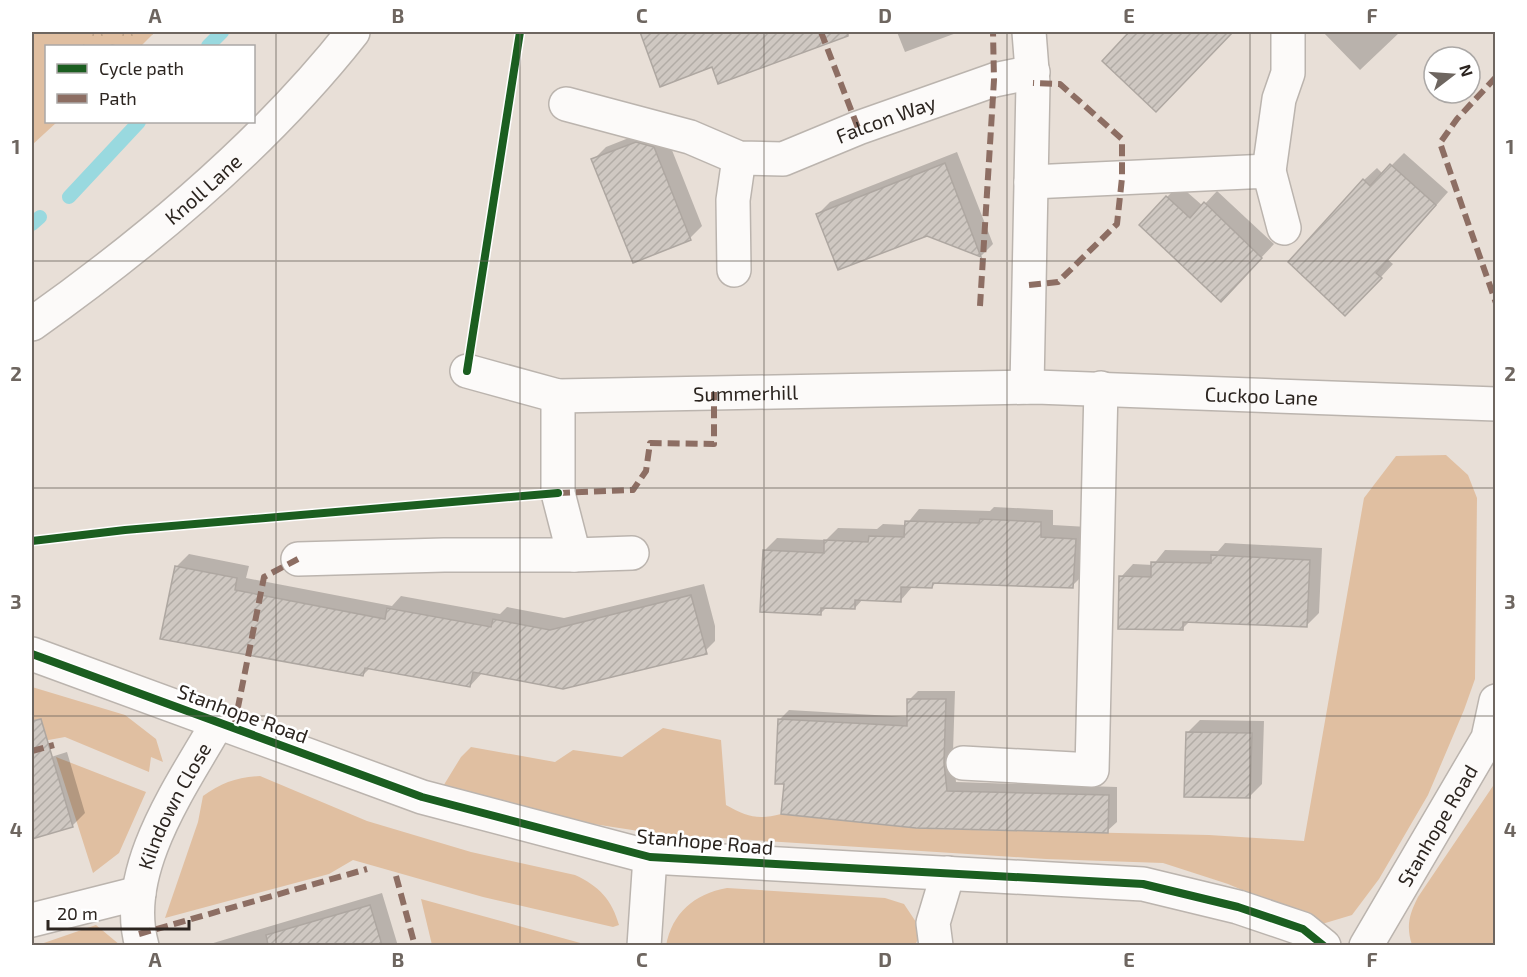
<svg xmlns="http://www.w3.org/2000/svg" width="1527" height="977" viewBox="0 0 1527 977" font-family="'Exo 2',sans-serif">
<style>
.green{fill:#e0bfa1}
.forest{fill:url(#forest-crowns)}
.shadow{fill:#0003}
.lines{fill:none;stroke-linecap:round;stroke-linejoin:round}
.stream{stroke:#99d9df;stroke-width:14}
.building{fill:url(#building-hatch);stroke:#aea7a1;stroke-width:1.5}
.minor-casing{stroke:#bbb4ae;stroke-width:36}
.minor{stroke:#fcfaf9;stroke-width:33}
.quiet{stroke:#8d6e63;stroke-width:6;stroke-dasharray:12 6;stroke-linecap:butt}
.cycleway-casing{stroke:#fff;stroke-width:11}
.cycleway{stroke:#1b5e20;stroke-width:8}
.grid{fill:none;stroke:#6e6660;stroke-width:1.5;stroke-opacity:0.55}
.labels{text-anchor:middle;dominant-baseline:central;stroke-width:5;stroke-linejoin:round;paint-order:stroke}
.street-label{font-size:20px;fill:#2c2520;stroke:#fff}
.neatline{fill:none;stroke:#6e6660;stroke-width:2}
.grid-label{font-size:20px;text-anchor:middle;font-weight:bold;fill:#6e6660}
</style>
<defs>
<pattern id="forest-crowns" width="20" height="18" patternUnits="userSpaceOnUse" patternTransform="scale(1.5)"><rect width="20" height="18" fill="#e0bfa1"/><path d="M2 6a3 3 0 1 1 6 0M12 15a3 3 0 1 1 6 0" fill="none" stroke="#c0a48a"/></pattern>
<pattern id="building-hatch" width="6" height="6" patternUnits="userSpaceOnUse" patternTransform="scale(1.5)"><rect width="6" height="6" fill="#cfc8c2"/><path d="M-1 1l2-2M0 6l6-6M5 7l2-2" fill="none" stroke="#b2aca6"/></pattern>
</defs>
<rect width="100%" height="100%" fill="#e8dfd7"/>
<path class="green" d="M32,32H155L138,46H46V122H57L32,145Z
M1446,455L1468,475L1477,498L1475,679L1464,710L1428,795L1379,879L1352,915L1322,924L1228,884L1163,863L1046,859L658,834L529,814L442,788L461,757L471,747L555,762L573,750L622,757L663,728L721,740L726,805C747,817 758,820 781,814L931,829L1209,835L1304,841L1364,498L1396,456Z
M32,687L125,715L156,739L163,762L151,757L149,772L65,737L32,743Z
M56,757L146,792L119,853L93,873Z
M260,776L367,821L471,852L575,875C599,886 612,900 619,925L613,927L483,897L353,860L329,874L165,918L198,822L203,796C221,783 237,777 260,776Z
M1495,783V945H1412C1406,926 1409,915 1418,897Z
M727,888L885,898L904,904L922,931L915,945L666,946C672,913 694,894 727,888Z
M421,899L584,944L432,945Z
M96,925L120,945H38Z"/>
<path class="forest" d="M83,32H155L141,46H83Z"/>
<path class="shadow" d="M642,32H808L812,40L713,65L661,85Z
M897,32H959L905,52Z
M1153,32H1233L1156,110L1116,72Z
M1323,32H1400L1360,70Z
M649,130L666,135L702,226L690,238L593,160L606,147Z
M957,152L993,244L981,256L927,235L818,214L830,202Z
M1404,153L1448,192L1388,260L1393,264L1358,302L1364,180L1377,168L1383,174Z
M1179,185L1203,206L1217,191L1274,244L1234,287L1167,197Z
M994,507L1053,510V525L1088,527L1085,573L1072,586L937,581L932,587L913,586L901,600L863,599L855,608L827,607L820,614L765,550L777,538L826,540L838,528L877,529L883,524L906,525L919,509L990,511Z
M1225,543L1322,548L1319,613L1306,626L1190,621L1183,628L1121,577L1133,564L1153,565L1165,550L1218,551Z
M189,554L249,566L246,578L392,606L401,596L500,614L507,607L564,618L704,584L715,626V641L702,654L483,672L470,686L370,668L363,675L177,566Z
M918,691H955L953,752L956,782L1117,787V822L1107,831L786,782L779,720L789,710L909,717V700Z
M1200,720L1264,721L1262,784L1249,797L1188,732Z
M67,752L85,813L73,825L32,838V763Z
M382,893L398,946H208L210,944Z"/>
<g class="lines">
<path class="stream" d="M208,46L222,32
M69,197L139,122
M32,224L40,217"/>
</g>
<path class="building" d="M640,32H848V36L718,84L712,67L660,87Z
M1129,32H1233L1156,112L1102,61Z
M636,142L654,147L691,240L633,263L591,159Z
M945,163L981,257L927,236L838,270L816,214Z
M1390,164L1436,205L1376,273L1382,278L1345,316L1288,262L1363,179L1370,186Z
M1166,196L1190,218L1204,202L1262,258L1221,302L1139,225Z
M980,519L1041,522V537L1076,539L1073,588L933,583L932,588L901,587V602L855,600V609L821,608V615L760,612L763,550L824,553V540L868,542L869,536L904,537L905,521L979,523Z
M1211,555L1310,560L1307,627L1183,622V630L1118,629L1119,576L1151,577V562L1211,563Z
M175,566L237,578L235,590L385,619L387,608L491,627L493,619L550,630L691,595L707,654L563,689L473,672L470,687L365,668L363,676L160,639Z
M907,699H946L944,763L947,791L1109,795L1108,833L916,828L781,814L784,784H775L778,719L907,726Z
M41,719L73,827L32,839V721Z
M1186,732L1252,733L1250,798L1184,797Z
M370,905L382,945H268L266,935Z"/>
<g class="lines">
<g class="minor-casing">
<g id="minor">
<path id="s1" d="M566,104L690,137L739,158L783,159L858,128L994,80L1033,72"/>
<path d="M1269,171L1279,99L1288,73V32"/>
<path d="M1031,182L1269,171L1284,228"/>
<path d="M734,270L733,200L739,158"/>
<path id="s2" d="M32,324C149,241 264,145 353,32"/>
<path id="s3" d="M467,371L558,396L1036,387L1496,404"/>
<path d="M1027,387L1033,83L1029,32"/>
<path d="M574,555L632,553"/>
<path d="M298,559L444,555H574L558,493V396"/>
<path d="M32,654L422,797L650,857L1143,884L1238,907L1303,929L1324,946"/>
<path d="M963,763L1092,770L1101,388"/>
<path d="M32,920L139,893"/>
<path id="s4" d="M142,946C120,870 183,784 218,722"/>
<path d="M644,946L650,857"/>
<path d="M936,946L933,923L948,873"/>
<path id="s5" d="M1366,946L1488,738L1496,701"/>
</g>
</g>
<use href="#minor" class="minor"/>
<path class="quiet" d="M821,32L858,128
M1496,77L1457,119L1440,143L1496,303
M1029,285L1058,282L1117,224L1122,178V139L1060,84L1033,83
M980,306L994,80L993,32
M558,493L633,490L646,471L650,443L714,444V392
M234,727L264,577L298,559
M32,751L54,745
M396,876L415,946
M139,934L367,869"/>
<g class="cycleway-casing">
<path id="cycleway" d="M467,371L520,32
M32,541L125,530L558,493
M32,654L422,797L650,857L1143,884L1238,907L1303,929L1324,946"/>
</g>
<use href="#cycleway" class="cycleway"/>
</g>
<path class="grid" d="M276,32V946M520,32V946M764,32V946M1007,32V946M1250,32V946M32,261H1496M32,488H1496M32,716H1496"/>
<g class="labels">
<g class="street-label">
<text stroke="none"><textPath href="#s1" startOffset="336">Falcon Way</textPath></text>
<text stroke="none"><textPath href="#s2" startOffset="218">Knoll Lane</textPath></text>
<text stroke="none"><textPath href="#s3" startOffset="282">Summerhill</textPath></text>
<text stroke="none"><textPath href="#s3" startOffset="798">Cuckoo Lane</textPath></text>
<text transform="translate(243 713) rotate(20)">Stanhope Road</text>
<text stroke="none"><textPath href="#s4" startOffset="148">Kilndown Close</textPath></text>
<text stroke="none"><textPath href="#s5" startOffset="140">Stanhope Road</textPath></text>
<text transform="translate(705 841) rotate(5)">Stanhope Road</text>
</g>
</g>
<rect width="1527" height="977" fill="none" stroke="#ffffff" stroke-width="66"/>
<rect x="45" y="45" width="210" height="78" fill="#ffffff" stroke="#aba8a6" stroke-width="1.5"/>
<rect x="57" y="64" width="30" height="9" fill="#1b5e20" stroke="#aba8a6" stroke-width="1.5"/>
<text x="99" y="75" font-size="18" fill="#2c2520">Cycle path</text>
<rect x="57" y="94" width="30" height="9" fill="#8d6e63" stroke="#aba8a6" stroke-width="1.5"/>
<text x="99" y="105" font-size="18" fill="#2c2520">Path</text>
<g transform="translate(1452 75) rotate(73)"><circle r="28" fill="#ffffff" stroke="#aba8a6" stroke-width="1.5"/>
<path d="M0-4.5L10 22L0 15L-10 22Z" fill="#6e6660"/>
<text y="-9" font-size="16" font-weight="bold" text-anchor="middle" fill="#2c2520">N</text>
</g>
<path d="M48 920v9h141v-9" fill="none" stroke="#2c2520" stroke-width="3"/>
<text x="57" y="920" font-size="18" fill="#2c2520" stroke="#ffffff" stroke-width="4.5" paint-order="stroke">20 m</text>
<rect x="33" y="33" width="1461" height="911" class="neatline"/>
<g class="grid-label">
<text x="155" y="23">A</text>
<text x="398" y="23">B</text>
<text x="642" y="23">C</text>
<text x="885" y="23">D</text>
<text x="1129" y="23">E</text>
<text x="1372" y="23">F</text>
<text x="16" y="154">1</text>
<text x="1510" y="154">1</text>
<text x="16" y="381">2</text>
<text x="1510" y="381">2</text>
<text x="16" y="609">3</text>
<text x="1510" y="609">3</text>
<text x="16" y="837">4</text>
<text x="1510" y="837">4</text>
<text x="155" y="967">A</text>
<text x="398" y="967">B</text>
<text x="642" y="967">C</text>
<text x="885" y="967">D</text>
<text x="1129" y="967">E</text>
<text x="1372" y="967">F</text>
</g>
</svg>
